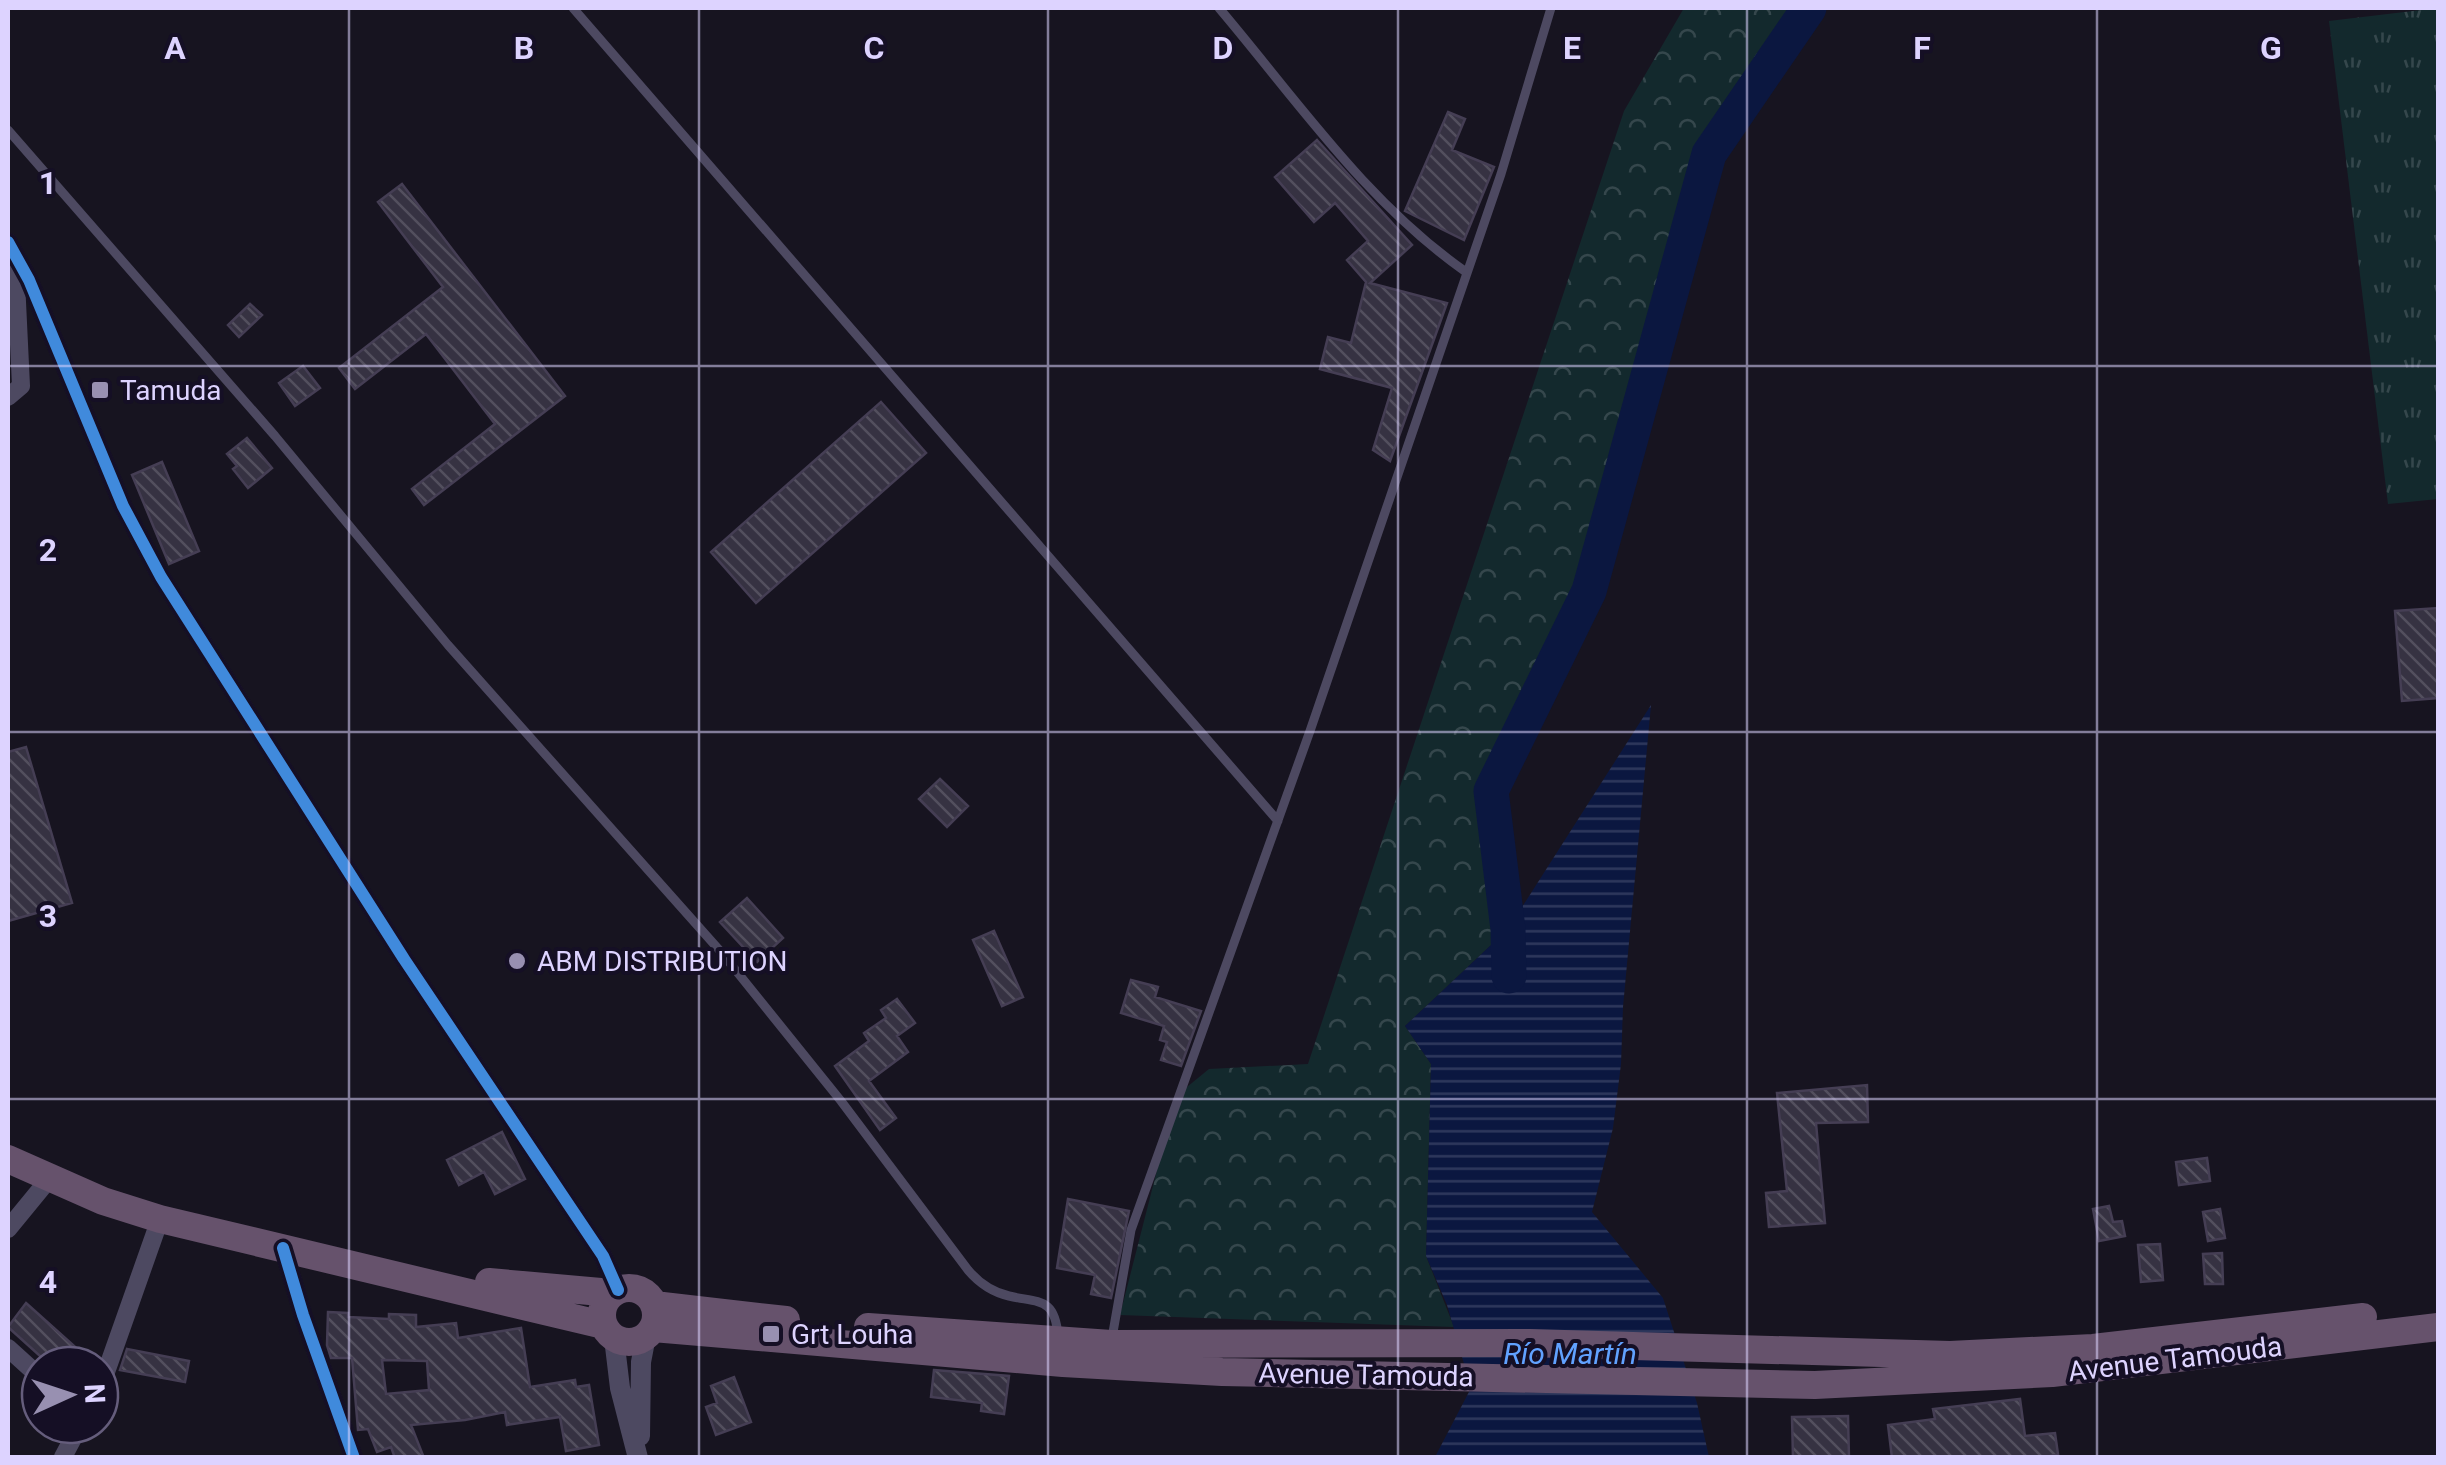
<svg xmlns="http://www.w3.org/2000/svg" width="2446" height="1465" viewBox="0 0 2446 1465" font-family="Roboto,sans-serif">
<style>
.grass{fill:url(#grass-tufts)}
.forest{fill:url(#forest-crowns)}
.water{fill:url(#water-rules)}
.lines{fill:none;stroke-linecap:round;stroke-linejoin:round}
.river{stroke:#0b1740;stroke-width:35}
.building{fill:url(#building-back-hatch);stroke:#453e54;stroke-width:2.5;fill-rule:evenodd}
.service{stroke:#4d4961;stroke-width:9}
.minor{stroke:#4d4961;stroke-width:18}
.tertiary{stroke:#4d4961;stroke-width:20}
.trunk{stroke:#66526c;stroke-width:28}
.cycleway-casing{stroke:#150f25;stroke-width:19}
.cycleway{stroke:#408adc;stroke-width:12}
.grid{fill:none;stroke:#ddd3ff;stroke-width:2.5;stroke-opacity:0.55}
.poi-dot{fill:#9890b1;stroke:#150f25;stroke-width:4}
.labels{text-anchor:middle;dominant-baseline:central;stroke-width:8;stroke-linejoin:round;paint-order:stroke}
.poi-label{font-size:28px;fill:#ddd3ff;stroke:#150f25;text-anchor:start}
.street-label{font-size:28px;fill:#ddd3ff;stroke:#150f25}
.water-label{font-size:30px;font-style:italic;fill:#61a2ff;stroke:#150f25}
.grid-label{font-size:32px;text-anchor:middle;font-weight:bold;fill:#ddd3ff;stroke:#150f25;stroke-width:8;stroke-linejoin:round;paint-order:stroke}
</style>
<defs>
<pattern id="grass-tufts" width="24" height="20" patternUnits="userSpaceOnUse" patternTransform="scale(2.5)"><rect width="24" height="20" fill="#13292d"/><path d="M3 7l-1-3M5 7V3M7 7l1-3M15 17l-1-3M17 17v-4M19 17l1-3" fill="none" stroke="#35474c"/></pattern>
<pattern id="forest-crowns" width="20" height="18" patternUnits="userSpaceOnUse" patternTransform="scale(2.5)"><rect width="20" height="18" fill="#13292d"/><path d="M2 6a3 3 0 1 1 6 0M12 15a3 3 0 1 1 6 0" fill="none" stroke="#35474c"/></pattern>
<pattern id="water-rules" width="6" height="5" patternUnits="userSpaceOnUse" patternTransform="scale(2.5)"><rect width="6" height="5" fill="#0b1740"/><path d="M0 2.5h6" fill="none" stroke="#2e385d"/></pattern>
<pattern id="building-back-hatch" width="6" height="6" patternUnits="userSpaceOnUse" patternTransform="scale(2.5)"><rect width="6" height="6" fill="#363242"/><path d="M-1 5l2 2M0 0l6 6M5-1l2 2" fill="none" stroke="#534f5e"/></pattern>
</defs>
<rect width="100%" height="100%" fill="#171420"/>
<path class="grass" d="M2438,8V499L2388,504L2329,21Z"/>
<path class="forest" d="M1684,8H1809L1709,154L1589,591L1492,791L1508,929L1405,1026L1431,1064L1426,1256L1454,1327L1120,1315L1176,1096L1209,1069L1308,1064L1624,111Z"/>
<path class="water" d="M1651,705L1623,1007L1621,1064L1613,1128L1592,1212L1663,1298L1697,1403L1709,1457H1435L1471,1388L1447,1305L1426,1256L1431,1064L1405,1026L1508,929Z"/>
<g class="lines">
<path class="river" d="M1509,976L1508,929L1491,791L1589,591L1709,154L1809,8"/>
</g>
<path class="building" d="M1448,112L1465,119L1452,150L1494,167L1464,240L1405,211Z
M1317,140L1412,245L1370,283L1447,303L1390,461L1373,450L1392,388L1320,369L1328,337L1351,343L1366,282L1347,260L1368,241L1335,203L1314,222L1275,177Z
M402,184L565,396L424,505L412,489L495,424L426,334L355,389L339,368L443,287L378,202Z
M250,304L262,315L239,337L228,325Z
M303,366L320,388L295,406L279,383Z
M881,402L926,453L756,603L711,552Z
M247,438L272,468L248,488L233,469L237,466L227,454Z
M162,462L199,551L169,564L132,475Z
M2438,608V698L2402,701L2395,611Z
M26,747L72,903L8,921V752Z
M940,779L968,806L947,827L919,799Z
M747,898L783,938L757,962L720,922Z
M994,931L1023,997L1002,1006L973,940Z
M1131,980L1158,987L1155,997L1201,1011L1181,1066L1161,1060L1167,1042L1160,1040L1164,1026L1121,1013Z
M897,999L915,1023L897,1036L908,1052L869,1081L896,1118L880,1130L835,1066L869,1041L864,1033L886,1018L881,1010Z
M1867,1085L1868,1122L1816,1123L1825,1223L1769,1227L1766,1193L1787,1191L1777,1093Z
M502,1132L525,1179L495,1194L484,1172L459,1185L447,1160Z
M2207,1158L2210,1181L2179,1185L2176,1162Z
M1068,1199L1129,1211L1111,1298L1091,1294L1095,1275L1057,1268Z
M2109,1206L2113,1222L2122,1221L2125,1236L2099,1241L2093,1209Z
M2220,1209L2225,1238L2208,1241L2203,1212Z
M2160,1244L2163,1280L2141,1282L2138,1245Z
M2222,1253L2223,1284H2205L2203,1254Z
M26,1303L82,1353L71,1365H50L8,1327Z
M328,1312L348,1313V1317L389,1319V1314L416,1315V1327L456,1323L458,1338L521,1328L530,1387L575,1380L576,1387L589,1385L599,1445L566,1451L560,1417L507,1425L505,1412L465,1420L411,1425L424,1458H395L391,1447L377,1452L368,1429L358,1430L352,1358H331L327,1345ZM382,1360L427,1361L429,1390L386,1394Z
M127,1349L189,1361L185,1382L120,1370Z
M934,1370L1009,1376L1004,1414L981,1411L982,1403L931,1397Z
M734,1377L751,1422L716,1435L706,1407L717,1403L711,1386Z
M2020,1399L2025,1436L2055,1433L2058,1454L2043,1458H1892L1888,1425L1935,1419L1933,1409Z
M1848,1416L1849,1458H1793L1792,1417Z"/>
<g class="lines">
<path class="service" d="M573,8L1278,821
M1219,8C1297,100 1366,202 1466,272
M8,130L275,436L448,645L721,952L841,1101L968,1270C979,1283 992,1292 1009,1296C1039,1303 1055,1297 1058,1336
M1112,1338L1131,1230L1310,731L1501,174L1551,8"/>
<path class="minor" d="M8,242L29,280L123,506L161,577L404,959L603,1256L618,1290
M8,397L21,386L15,260
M8,1229L49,1179
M283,1248L303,1315L354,1458
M8,1348L40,1377
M100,1389L160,1219
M63,1457L80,1425"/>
<path class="tertiary" d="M614,1338L620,1388L638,1458
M640,1436L641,1362L646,1336"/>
<path class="trunk" d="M8,1159L103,1201L160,1219L603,1325
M489,1282L612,1293
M602 1315a27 27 0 1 1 54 0a27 27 0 1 1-54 0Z
M654,1305L786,1320
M868,1327L1111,1344L1530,1343L1950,1355L2093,1348L2363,1317
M653,1328L1063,1363L1222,1372L1815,1385L2052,1373L2438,1327"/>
<g class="cycleway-casing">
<path id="cycleway" d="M8,242L29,280L123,506L161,577L404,959L603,1256L618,1290
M283,1248L303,1315L354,1458"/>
</g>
<use href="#cycleway" class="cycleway"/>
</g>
<path class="grid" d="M349,8V1458M699,8V1458M1048,8V1458M1398,8V1458M1747,8V1458M2097,8V1458M8,366H2438M8,732H2438M8,1099H2438"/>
<g class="poi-dot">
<rect x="90" y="380" width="20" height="20" rx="5"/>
<circle cx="517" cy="961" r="10"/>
<rect x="761" y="1324" width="20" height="20" rx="5"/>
</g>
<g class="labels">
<g class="poi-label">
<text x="120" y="390">Tamuda</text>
<text x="537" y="961">ABM DISTRIBUTION</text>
<text x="791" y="1334">Grt Louha</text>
</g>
<g class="street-label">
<text transform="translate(2175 1359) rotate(-7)">Avenue Tamouda</text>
<text transform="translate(1366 1375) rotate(1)">Avenue Tamouda</text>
</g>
<g class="water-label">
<text x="1570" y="1353">Río Martín</text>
</g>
</g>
<g class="grid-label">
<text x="175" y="59">A</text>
<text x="524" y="59">B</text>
<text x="874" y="59">C</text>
<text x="1223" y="59">D</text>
<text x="1572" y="59">E</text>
<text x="1922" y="59">F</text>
<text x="2271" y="59">G</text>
<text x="48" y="194">1</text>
<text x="48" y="561">2</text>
<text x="48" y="927">3</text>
<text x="48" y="1293">4</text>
</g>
<rect width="2446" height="1465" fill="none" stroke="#ddd3ff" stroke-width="20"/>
<g transform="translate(70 1395) rotate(87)"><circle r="48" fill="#150f25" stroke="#655d7c" stroke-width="2.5"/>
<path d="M0-8L18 38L0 25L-18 38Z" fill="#9890b1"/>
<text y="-15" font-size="28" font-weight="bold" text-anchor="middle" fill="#ddd3ff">N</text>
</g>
</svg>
